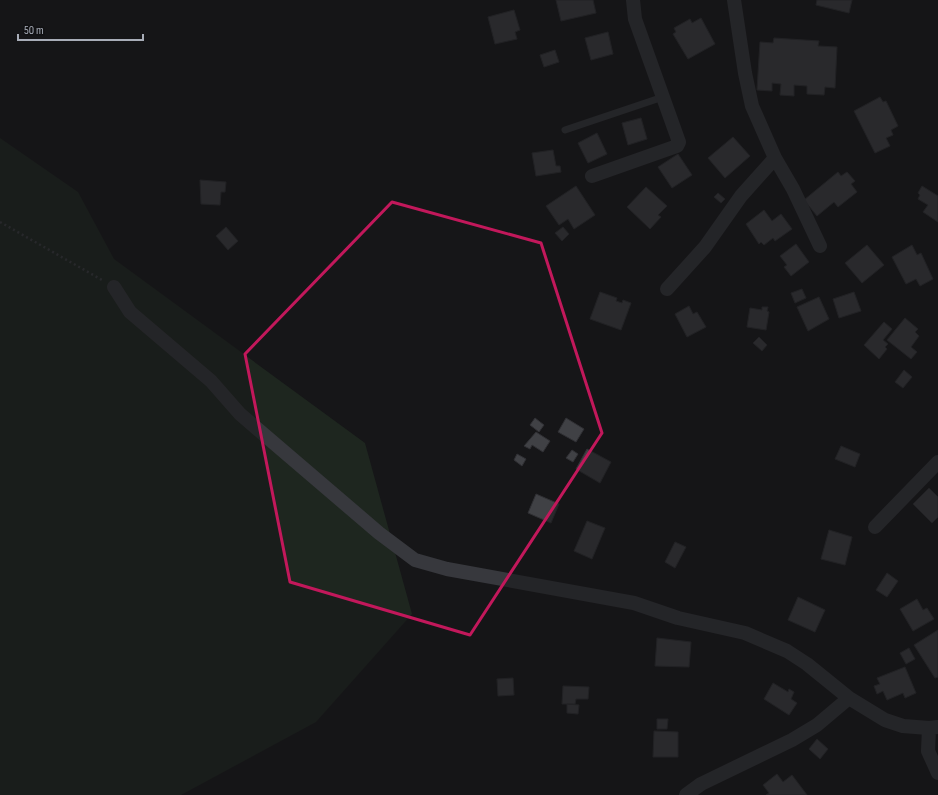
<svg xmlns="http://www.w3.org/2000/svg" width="938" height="795" viewBox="0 0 938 795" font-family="'Sofia Sans Condensed',sans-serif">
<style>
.green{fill:#1e261f}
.building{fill:#404145;stroke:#303034}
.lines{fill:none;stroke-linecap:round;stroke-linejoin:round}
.path{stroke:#3d3f44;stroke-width:2.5;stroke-dasharray:2 3;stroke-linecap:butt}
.service{stroke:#37383d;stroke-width:7}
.minor{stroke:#37383d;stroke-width:14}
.marked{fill:none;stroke:#c2185b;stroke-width:3;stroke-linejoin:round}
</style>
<rect width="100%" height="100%" fill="#161618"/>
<path class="green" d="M0,138L78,192L114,259L365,443L412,614L316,722L181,795H0Z"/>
<path class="building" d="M556,0H593L596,13L561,21Z
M817,0H852L849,13L816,5Z
M514,10L520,30L515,32L517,39L495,44L488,17Z
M701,18L715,44L688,59L673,34L676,32L674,28L690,19L692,23Z
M608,32L613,54L591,60L585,38Z
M774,38L819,41L818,46L837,47L835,88L825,87L824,95L807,94V86L794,85V96L780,95L781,84L772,83V91L757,90L760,42L773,43Z
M555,50L559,62L544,67L540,55Z
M880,97L883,102L886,101L898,126L891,130L893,135L886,138L890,146L875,153L854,111Z
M641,118L647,139L628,145L622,123Z
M597,133L607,154L588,163L578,143Z
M733,137L750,156L725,178L708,158Z
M553,150L556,166H560L561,172L536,176L532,153Z
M678,154L692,175L672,188L658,167Z
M838,172L841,176L847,172L855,181L851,184L857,192L838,207L834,202L817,216L804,200Z
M200,180L226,182L225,192H221L220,205L201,204Z
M576,186L595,215L574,229L568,219L559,225L546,206Z
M922,186L938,196V222L923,212L928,205L918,199L920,195L918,193Z
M646,187L667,206L658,215L661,217L650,229L627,207Z
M718,193L725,199L721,203L714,197Z
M764,210L772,221L781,214L792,229L775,241L773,238L764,245L761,242L759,244L746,224Z
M226,227L238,241L228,250L216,236Z
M563,227L569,234L562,241L555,233Z
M796,244L809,262L791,276L784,267L787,265L780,256Z
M867,245L884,265L862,283L845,263Z
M912,245L917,255L921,253L933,279L920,286L916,279L906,284L892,257Z
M802,289L806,298L795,303L791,293Z
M600,292L617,298L616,301L622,303L623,300L631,303L621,330L590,319Z
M854,292L861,311L839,318L833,299Z
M819,297L829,319L808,331L797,307Z
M689,306L693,314L697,312L706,327L687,337L675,314Z
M762,307H768L767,311L769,312L766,330L747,327L750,308L762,310Z
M905,318L918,329L915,332L919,336L911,347L917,352L911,359L887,340Z
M884,322L892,329L883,340L888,344L885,347L887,349L879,359L864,345Z
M759,337L767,345L762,351L753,343Z
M904,370L912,377L903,388L895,382Z
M535,418L544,425L539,432L530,425Z
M566,418L584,429L576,442L558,432Z
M536,432L550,441L543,452L532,445L530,449L524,446Z
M841,446L860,454L855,467L835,459Z
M587,449L611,462L600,483L576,469Z
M572,450L578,454L573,462L566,458Z
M517,454L526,459L522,466L514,460Z
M929,488L938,497V517L932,523L913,504Z
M536,494L559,504L551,523L528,513Z
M587,521L605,528L592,559L574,551Z
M829,530L852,537L845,565L821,559Z
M675,542L686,547L675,568L665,562Z
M887,573L898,581L887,597L876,590Z
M798,597L825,610L815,632L788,620Z
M917,599L923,610L927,608L934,619L913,631L900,609Z
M938,630V677L935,678L914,645Z
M657,638L691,642L689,667L655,666Z
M909,648L915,659L906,664L900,653Z
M905,667L916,693L905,698L903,693L887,700L883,691L877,694L874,686L880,684L877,678Z
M513,678L514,695L498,696L497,679Z
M773,683L788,692L789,689L794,692L791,699L797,703L789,715L764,699Z
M563,686L589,687L588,699H576L575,704H562Z
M567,704L579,705L578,714L567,713Z
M657,719H668L667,729H657Z
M654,731L678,732V757H653Z
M817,739L828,749L820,759L809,749Z
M777,774L783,782L792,775L807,795H766L769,793L763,785Z"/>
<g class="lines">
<path class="path" d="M0,222L102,280"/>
<path class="service" d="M565,130L663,97"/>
<path class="minor" d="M734,0L745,73L752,106L775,158L793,189L820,246
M592,176L677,146L679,142L635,19L633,0
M114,287L130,312L211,381L240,414L379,533L415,560L447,569L634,603L678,618L745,633L787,651L807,664L849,698L885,720L903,726L929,728L938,727
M667,289L705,247L741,196L775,158
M875,527L938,462
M929,728L928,751L938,773
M686,795L701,784L792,740L817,725L849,698"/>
</g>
<path d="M0 0H938V795H0ZM392,202L541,243L602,433L470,635L290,582L245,354Z" fill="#161618" fill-opacity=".55" fill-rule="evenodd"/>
<path class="marked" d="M392,202L541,243L602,433L470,635L290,582L245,354Z"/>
<path d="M18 34v6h125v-6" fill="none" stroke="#a8adb8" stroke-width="2"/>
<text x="24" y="34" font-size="12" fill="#a8adb8" stroke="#111113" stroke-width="3" paint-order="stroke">50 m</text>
</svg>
